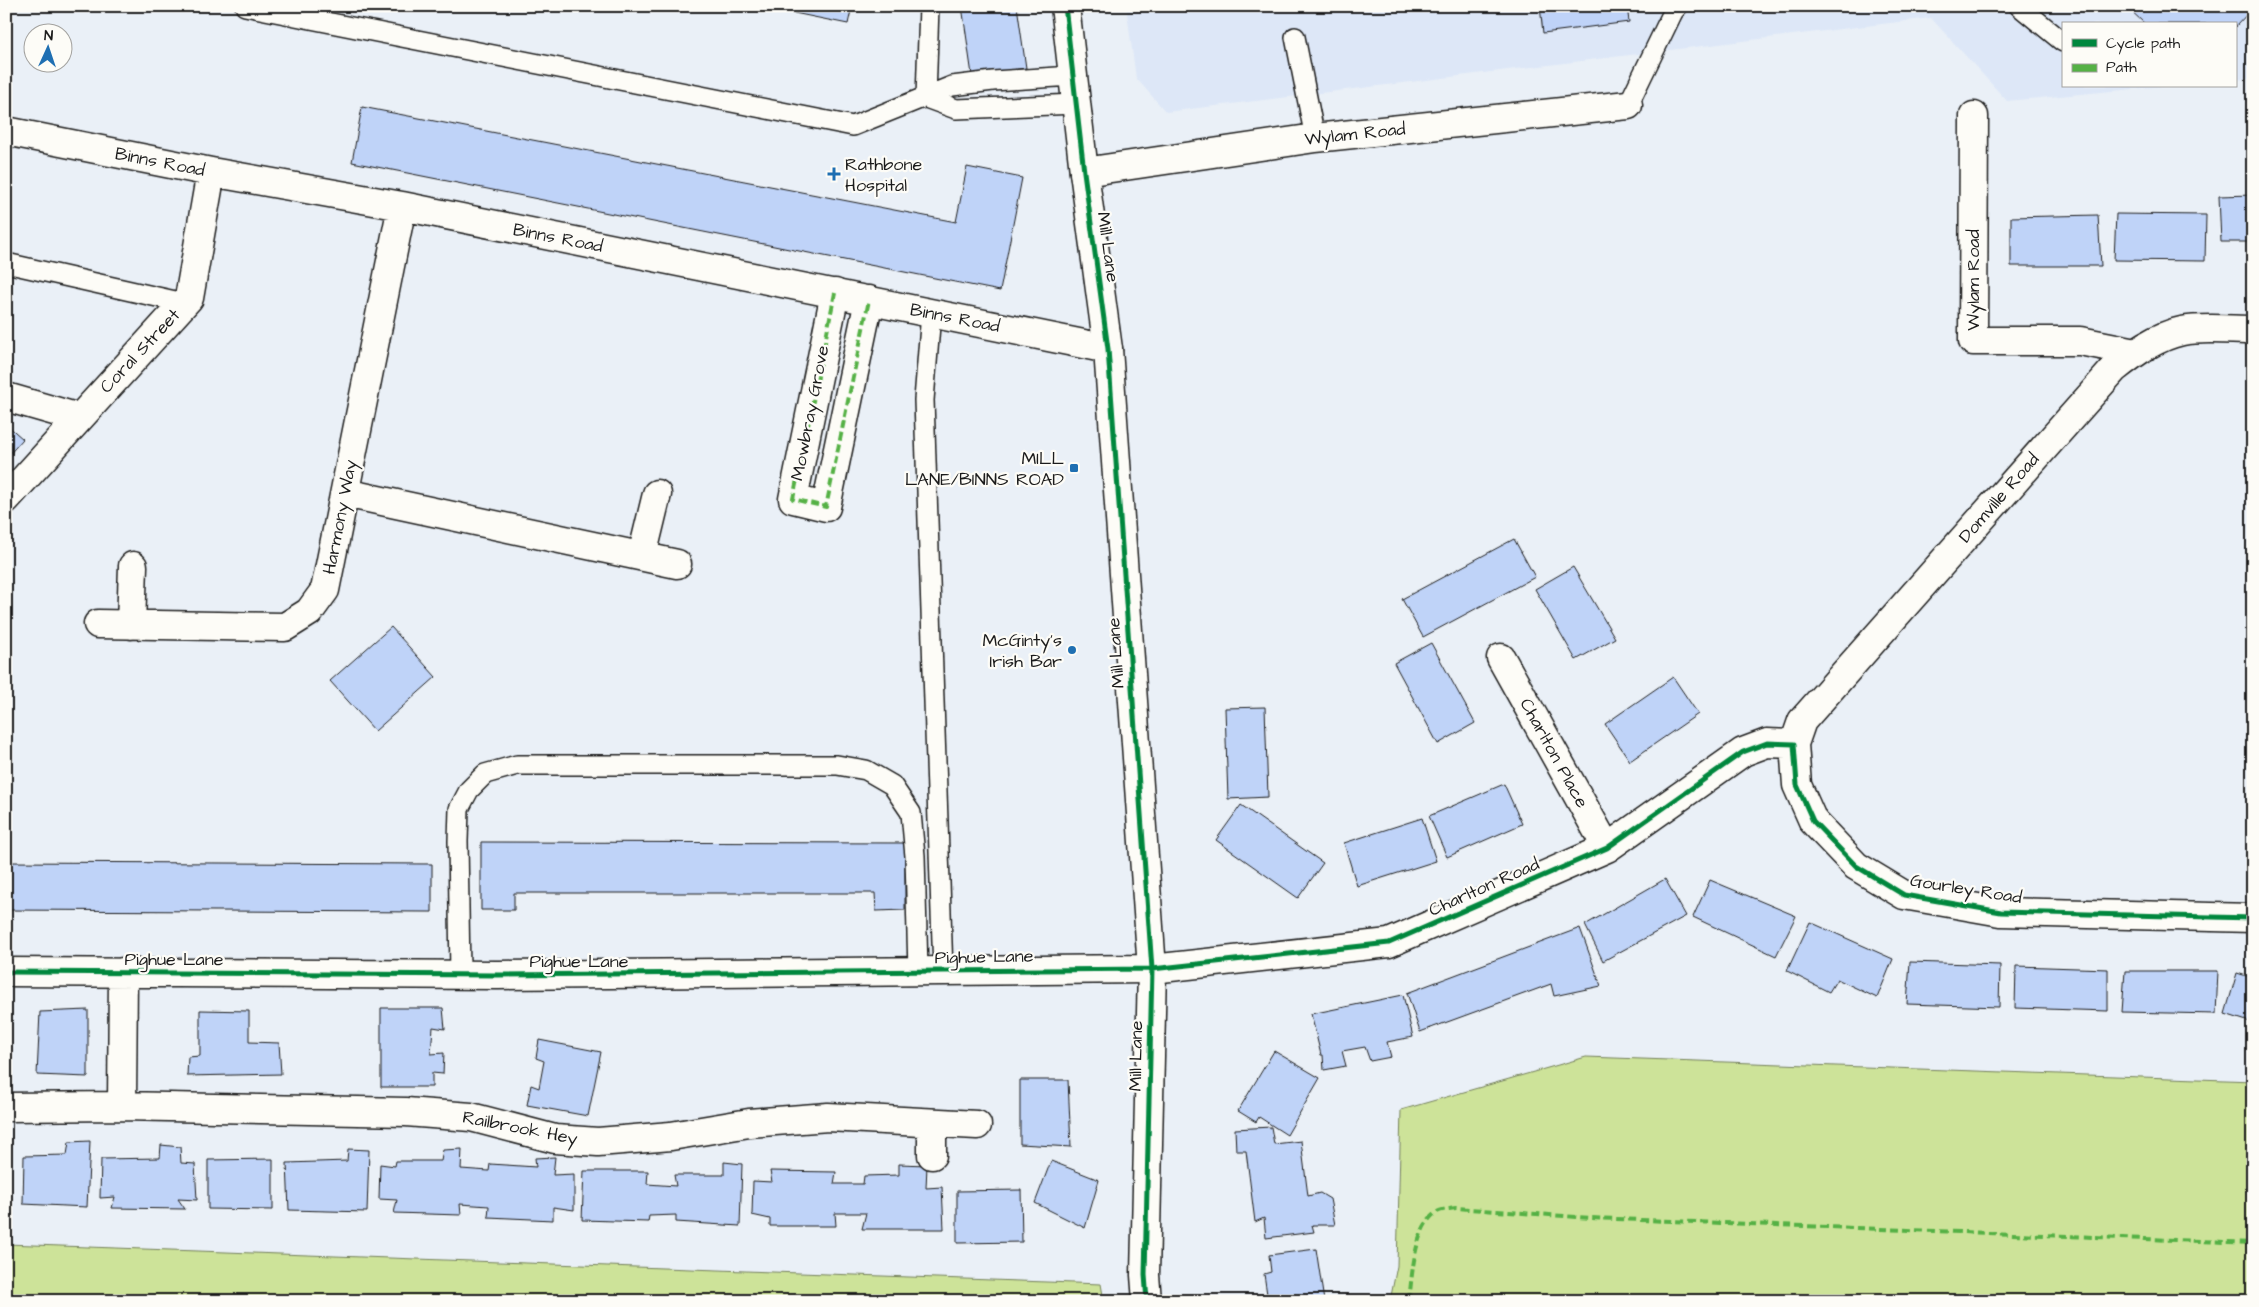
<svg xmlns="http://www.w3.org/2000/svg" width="2259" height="1307" viewBox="0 0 2259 1307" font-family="'Architects Daughter',sans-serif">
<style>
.built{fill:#dde7f7}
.green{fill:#cde399;stroke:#74805a}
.building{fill:#bfd3f8;stroke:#1c1c1c}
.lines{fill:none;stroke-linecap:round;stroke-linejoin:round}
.service-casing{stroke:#1c1c1c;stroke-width:22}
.pedestrian-casing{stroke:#1c1c1c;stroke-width:31}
.minor-casing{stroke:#1c1c1c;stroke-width:31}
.tertiary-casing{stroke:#1c1c1c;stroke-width:31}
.service{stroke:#fdfcf7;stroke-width:19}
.pedestrian{stroke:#fdfcf7;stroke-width:28}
.minor{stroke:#fdfcf7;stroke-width:28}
.tertiary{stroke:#fdfcf7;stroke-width:28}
.quiet{stroke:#55b145;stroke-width:4;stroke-dasharray:8 4;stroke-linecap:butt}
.cycleway-casing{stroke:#fdfcf7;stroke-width:8}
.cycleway{stroke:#00873e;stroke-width:5}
.poi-dot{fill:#1f6fb2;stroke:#fdfcf7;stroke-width:2}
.labels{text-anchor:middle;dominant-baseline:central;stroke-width:4.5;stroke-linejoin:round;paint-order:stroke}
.street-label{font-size:18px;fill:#1c1c1c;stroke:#fdfcf7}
.poi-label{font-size:18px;fill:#1c1c1c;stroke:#fdfcf7;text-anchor:end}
</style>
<rect width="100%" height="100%" fill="#eaf0f7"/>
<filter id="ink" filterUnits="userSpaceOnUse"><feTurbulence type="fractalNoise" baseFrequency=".02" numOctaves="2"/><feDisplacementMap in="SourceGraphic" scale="10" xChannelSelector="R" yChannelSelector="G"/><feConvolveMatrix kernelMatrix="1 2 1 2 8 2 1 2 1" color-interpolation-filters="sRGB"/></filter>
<g filter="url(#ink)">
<path class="built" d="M1126,6H2253V78L2235,80V24H2063V86H2164L2007,101L1931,18L1166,112L1136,78Z"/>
<path class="green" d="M1586,1057L2253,1081V1301H1390L1397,1266L1401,1110Z
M6,1244L1101,1284L1104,1301H6Z"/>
<path class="building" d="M760,6H852L848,24Z
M962,6H1017L1026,68L972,75Z
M1540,6H1627L1629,22L1543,33Z
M2126,6H2253V8L2235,27V24H2145Z
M362,107L956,222L967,167L1022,178L1000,291L352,162Z
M2253,195V242H2221L2219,196Z
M2116,214L2206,215L2205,261L2114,260Z
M2098,215L2101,266H2011V217Z
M6,424L23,439L6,458Z
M1514,539L1535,577L1423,637L1402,599Z
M1573,567L1615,638L1576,660L1535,589Z
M391,627L436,677L375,731L330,681Z
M1431,643L1475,723L1438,744L1394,663Z
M1673,677L1698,714L1630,761L1605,724Z
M1265,707L1268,797L1228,799L1225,708Z
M1504,784L1522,824L1447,857L1429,816Z
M1241,805L1323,863L1298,898L1216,840Z
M1422,818L1436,861L1357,886L1344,843Z
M481,842L905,843V910L876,911L875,893H514V910H481Z
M6,862L432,864V912L6,910Z
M1665,879L1686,916L1603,961L1585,925Z
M1710,880L1796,916L1776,956L1693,917Z
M1810,922L1893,959L1877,998L1837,979L1829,992L1787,971Z
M1580,928L1601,986L1554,996L1551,984L1420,1032L1407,993Z
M1910,962L2000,965L1999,1007L1907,1004Z
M2016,966L2108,969V1011L2015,1008Z
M2125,971H2218L2216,1014L2122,1012Z
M2237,973L2253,978V1023L2225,1014Z
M1403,995L1413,1037L1387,1042L1391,1057L1370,1061L1365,1047L1342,1051L1346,1066L1324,1070L1323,1055H1321L1311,1014Z
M381,1008H443L445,1029L433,1027L431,1054L444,1053L443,1074L432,1073V1087H381Z
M88,1010V1077L37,1075L40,1012Z
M200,1010L249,1011V1042L279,1043L281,1074L187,1076L188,1057L200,1056Z
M539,1040L601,1052L588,1116L527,1105L531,1085L539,1088L544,1061L536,1058Z
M1274,1051L1320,1078L1287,1135L1259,1117L1256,1122L1238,1111Z
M1020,1080H1068L1071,1147L1020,1144Z
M1271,1127L1274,1144L1301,1141L1308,1196L1320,1193L1330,1199L1335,1225H1312L1314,1232L1266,1238L1264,1218L1255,1222L1246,1151H1236L1235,1129Z
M90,1141L87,1207L23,1204L24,1156L67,1155L69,1142Z
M161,1145L180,1147L181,1163L195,1164L197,1200L178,1199L185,1209L112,1208L115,1197L100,1198L101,1159L160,1158Z
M348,1149L369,1150L367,1212L289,1210L287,1163L347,1161Z
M462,1149L461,1169L489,1171L490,1164L536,1167L535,1158L555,1157L553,1175L574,1174V1210L553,1207V1220L488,1217L489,1206L460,1204L461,1215L394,1213L397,1200L379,1199L380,1164L395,1166L396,1161H441L443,1150Z
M273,1159V1210L208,1209V1160Z
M1051,1161L1099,1180L1085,1228L1035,1203Z
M724,1162L742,1164L740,1226L676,1222V1215L649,1216L648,1222L582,1220L584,1171H648L647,1184L676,1186L674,1175H724Z
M899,1164L927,1165L926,1188L942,1187L944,1229H862L866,1213H835L836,1226H770V1219L752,1215L753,1181L772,1182L770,1171L836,1172L834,1184H863L864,1176L899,1175Z
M1021,1190L1022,1242L957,1243V1191Z
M1316,1249L1324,1301H1268L1264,1274L1271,1272L1269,1255Z"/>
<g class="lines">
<g class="service-casing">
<path id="service" d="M245,6L853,126L952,86L993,81L1073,76
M2019,6L2063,42
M1295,37L1315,138
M926,98L956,109L1076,104
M926,98L929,6
M1628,105L1673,12L1678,6
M6,263L184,303
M931,313L924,400L943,972
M460,974L458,841L459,809L469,790L485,774L517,765H837L866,770L892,785L911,813L915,856L918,972"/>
</g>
<g class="pedestrian-casing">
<path id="pedestrian" d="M835,293L793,499L826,507L869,300"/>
</g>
<g class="minor-casing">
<path id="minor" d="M1974,116L1973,341H2080L2136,352
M6,131L211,172L402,206L1108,349
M1084,172L1315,138L1628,105
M2253,330C2232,330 2201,327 2182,331C2157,336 2134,353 2114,369L1802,721L1794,744L1797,785L1813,821L1856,866L1904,895L2001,912L2253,918
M6,397L79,418
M345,493L677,564
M6,499L189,298L211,172
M642,556L657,494
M98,624L285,627L309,612L325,590L402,206
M131,625L133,566
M1501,658L1607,848
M6,972L498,975L1152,969L1389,943L1607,848L1743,752L1767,743L1794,744
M122,1106L123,972
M6,1107L122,1106L406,1112L471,1117L555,1139L598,1142L671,1136L749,1123L828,1117L977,1125
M932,1155V1123"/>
</g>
<g class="tertiary-casing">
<path id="tertiary" d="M1065,6L1084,172L1108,349L1152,969L1145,1275L1147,1301"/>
</g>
<use href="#service" class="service"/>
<use href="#pedestrian" class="pedestrian"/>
<use href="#minor" class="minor"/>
<use href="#tertiary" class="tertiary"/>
<path class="quiet" d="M835,293L793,499L826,507L869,300
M1409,1301C1412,1277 1414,1226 1437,1212C1442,1209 1451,1209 1456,1208L1590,1218L2253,1243"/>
<g class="cycleway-casing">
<path id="cycleway" d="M1065,6L1084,172L1108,349L1152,969L1145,1275L1147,1301
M6,972L498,975L1152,969L1389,943L1607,848L1743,752L1767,743L1794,744L1797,785L1813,821L1856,866L1904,895L2001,912L2253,918"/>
</g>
<use href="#cycleway" class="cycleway"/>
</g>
</g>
<g class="poi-dot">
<path d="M831.5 166.5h5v5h5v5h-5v5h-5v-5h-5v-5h5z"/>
<rect x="1069" y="463" width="10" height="10" rx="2.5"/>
<circle cx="1072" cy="650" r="5"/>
</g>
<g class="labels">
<g class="street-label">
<text transform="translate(1355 134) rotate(-6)">Wylam Road</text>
<text transform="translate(160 162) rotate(11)">Binns Road</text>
<text transform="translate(558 238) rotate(11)">Binns Road</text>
<text transform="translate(1108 247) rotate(82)">Mill Lane</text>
<text transform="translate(1973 280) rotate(-90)">Wylam Road</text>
<text transform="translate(955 318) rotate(11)">Binns Road</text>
<text transform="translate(140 351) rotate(-47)">Coral Street</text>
<text transform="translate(810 413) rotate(-79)">Mowbray Grove</text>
<text transform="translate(1999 498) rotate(-49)">Domville Road</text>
<text transform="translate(340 517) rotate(-79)">Harmony Way</text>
<text transform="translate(1116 653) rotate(-94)">Mill Lane</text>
<text transform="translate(1554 753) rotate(61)">Charlton Place</text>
<text transform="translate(1484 887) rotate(-24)">Charlton Road</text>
<text transform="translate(1966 889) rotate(9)">Gourley Road</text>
<text transform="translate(984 957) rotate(-1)">Pighue Lane</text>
<text x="174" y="959">Pighue Lane</text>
<text x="579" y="961">Pighue Lane</text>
<text transform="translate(1136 1056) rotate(-89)">Mill Lane</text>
<text transform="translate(520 1128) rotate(11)">Railbrook Hey</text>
</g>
<g class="poi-label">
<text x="845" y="164" text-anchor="start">Rathbone<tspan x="845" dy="21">Hospital</tspan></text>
<text x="1064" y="458">MILL<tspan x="1064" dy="21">LANE/BINNS ROAD</tspan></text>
<text x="1062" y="640">McGinty's<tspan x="1062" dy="21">Irish Bar</tspan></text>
</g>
</g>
<rect width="2259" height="1307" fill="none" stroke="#fdfcf7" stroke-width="25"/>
<rect x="12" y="12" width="2234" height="1282" fill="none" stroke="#1c1c1c" stroke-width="2" filter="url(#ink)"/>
<rect x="2062" y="22" width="175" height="65" fill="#fdfcf7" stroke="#a3a29f"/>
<rect x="2072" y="39" width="25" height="8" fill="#00873e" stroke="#a3a29f"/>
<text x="2106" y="48" font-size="15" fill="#1c1c1c">Cycle path</text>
<rect x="2072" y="64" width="25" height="8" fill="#55b145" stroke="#a3a29f"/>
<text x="2106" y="72" font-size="15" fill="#1c1c1c">Path</text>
<g transform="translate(48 48) rotate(3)"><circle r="24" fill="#fdfcf7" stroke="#a3a29f"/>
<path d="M0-4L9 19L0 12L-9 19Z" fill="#1f6fb2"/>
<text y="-8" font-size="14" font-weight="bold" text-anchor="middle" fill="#1c1c1c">N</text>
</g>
</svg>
